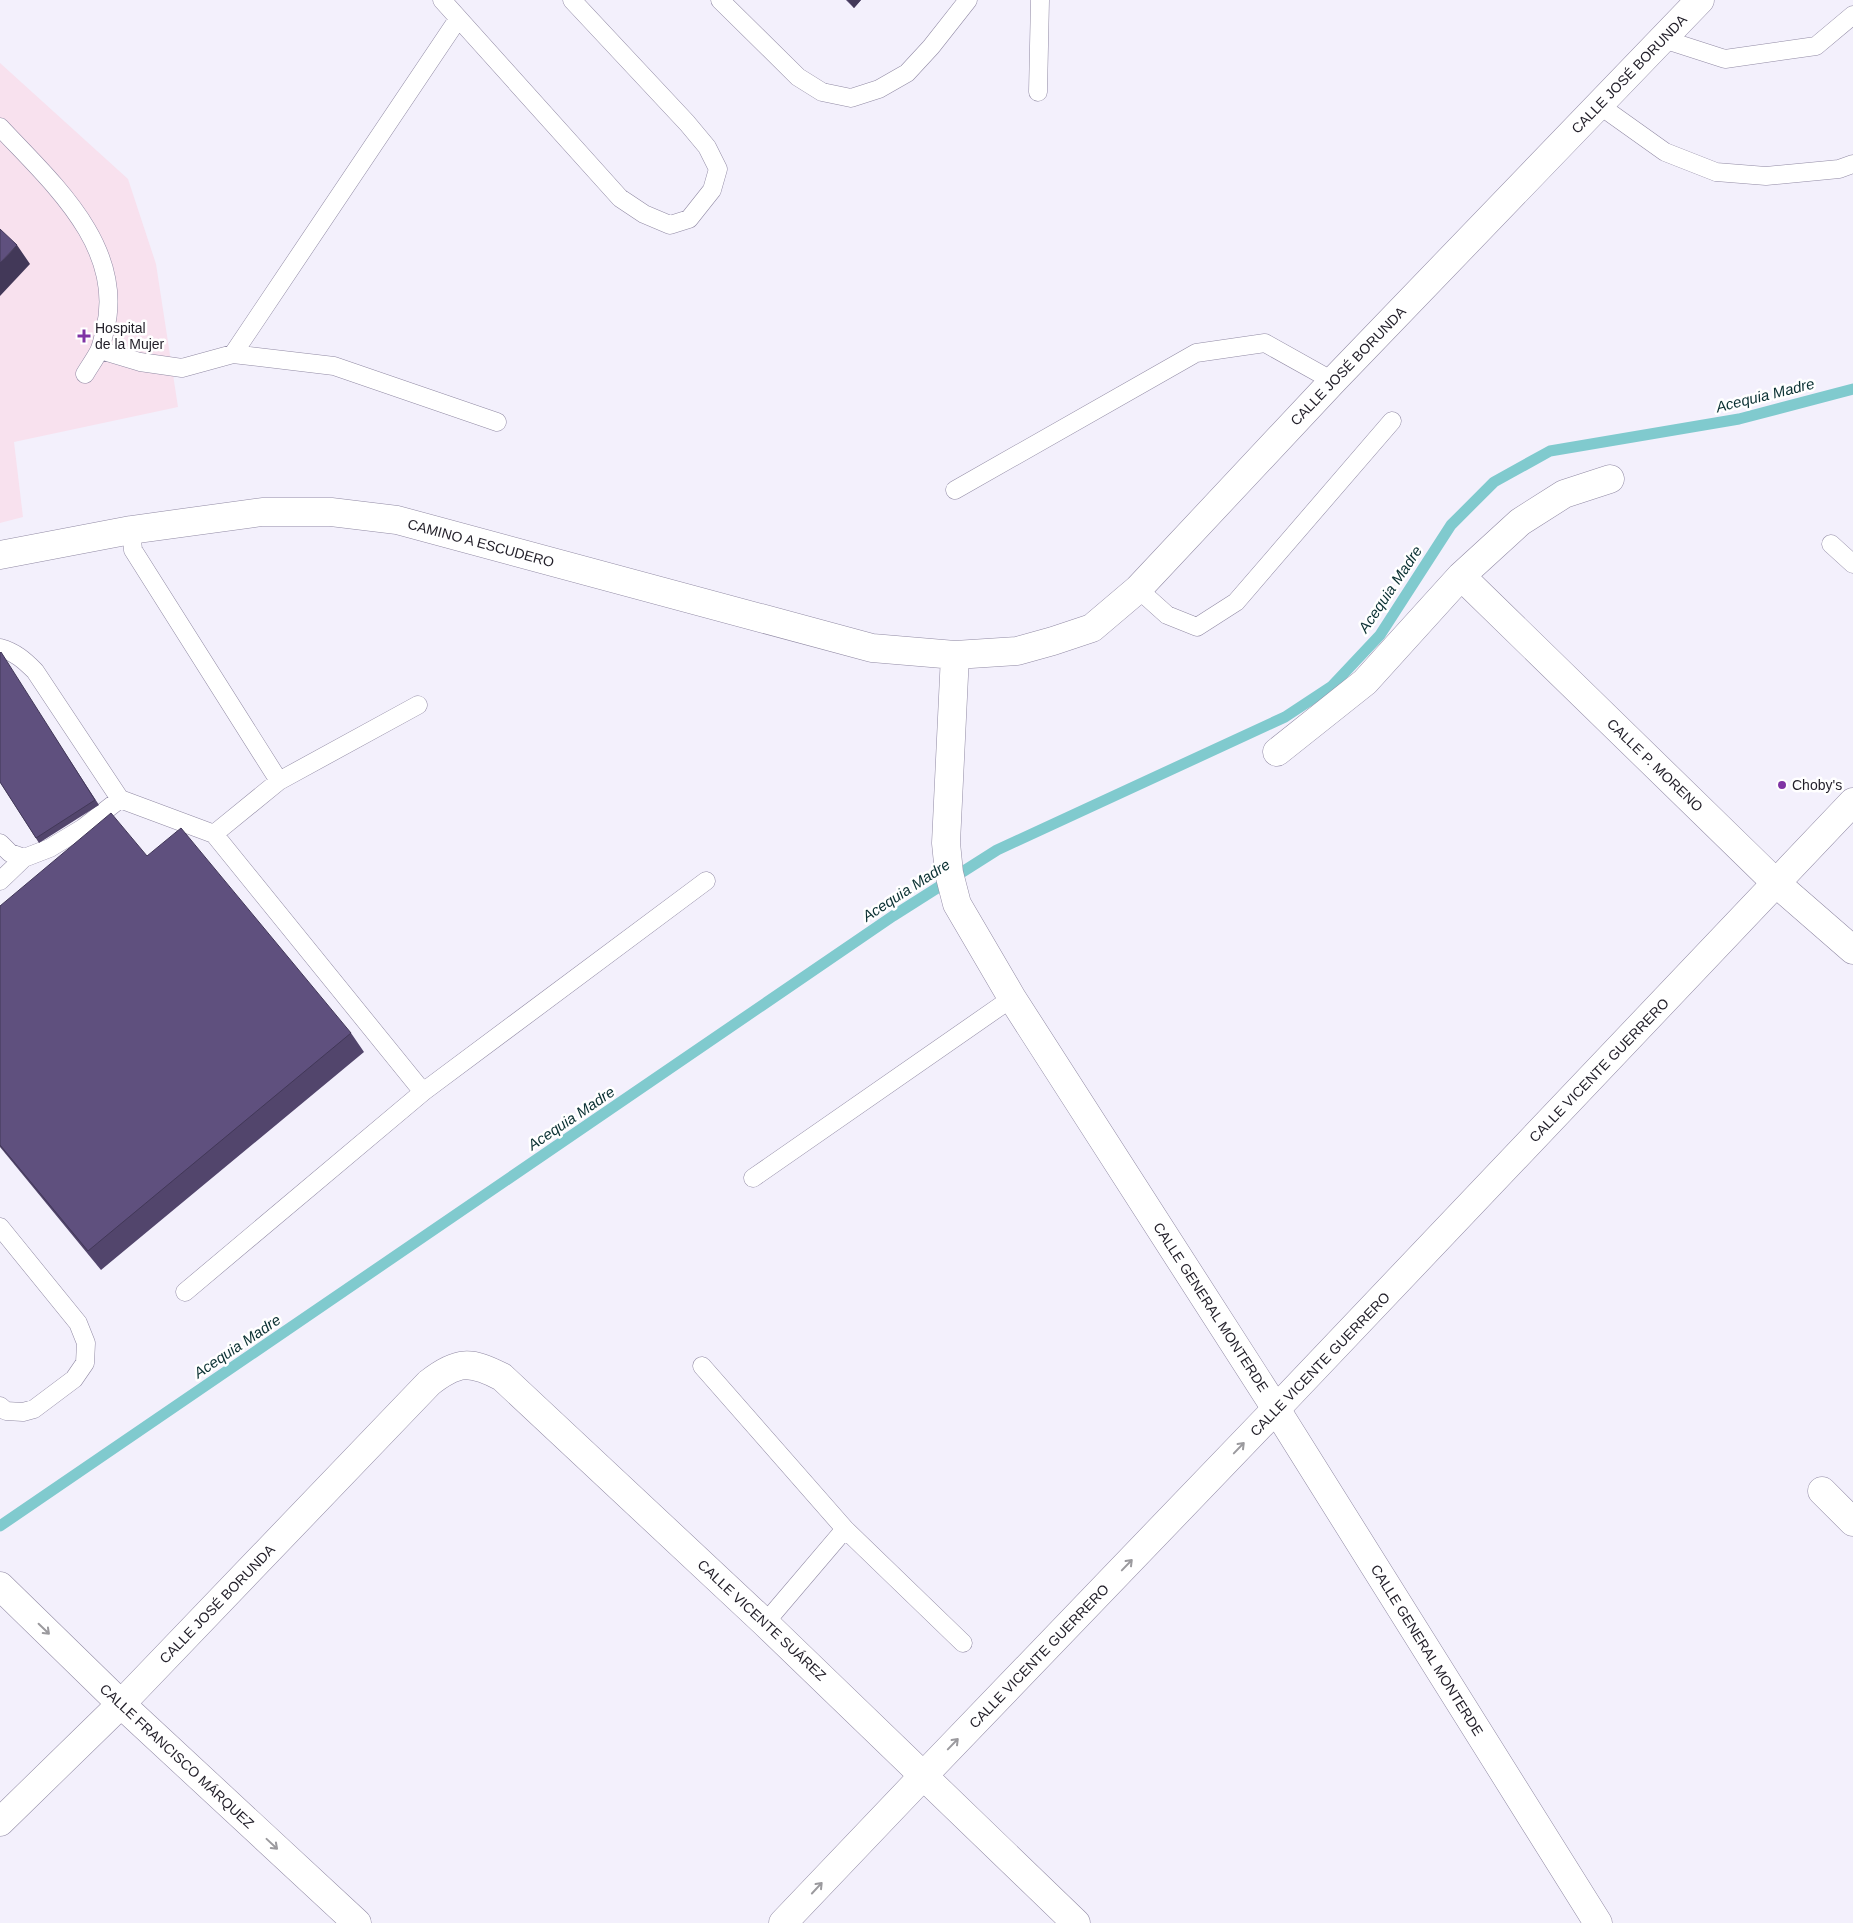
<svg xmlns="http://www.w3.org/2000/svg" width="1853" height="1923" viewBox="0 0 1853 1923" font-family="Arial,sans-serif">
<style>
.industrial{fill:#f8e1ee}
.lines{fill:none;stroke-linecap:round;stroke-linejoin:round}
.stream{stroke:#80cace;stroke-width:11}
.lane-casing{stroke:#918aa4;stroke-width:19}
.street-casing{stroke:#918aa4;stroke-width:29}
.secondary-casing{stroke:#918aa4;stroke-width:29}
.lane{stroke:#fff;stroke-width:18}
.street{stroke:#fff;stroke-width:28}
.secondary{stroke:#fff;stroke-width:28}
.wall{fill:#52456c}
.shaded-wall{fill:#423858}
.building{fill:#5f507e;stroke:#423858}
.oneway{stroke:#9b9a9e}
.poi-dot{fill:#7f33a4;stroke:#fff;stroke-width:2}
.labels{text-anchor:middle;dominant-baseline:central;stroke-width:5;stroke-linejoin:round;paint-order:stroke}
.street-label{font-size:14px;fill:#211e28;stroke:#fff}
.poi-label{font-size:14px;fill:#211e28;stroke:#fff;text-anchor:start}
.water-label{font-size:15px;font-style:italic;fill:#0a3032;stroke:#fff}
</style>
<rect width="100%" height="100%" fill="#f3f0fc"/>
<path class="industrial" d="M0,63L128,179L156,264L178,407L14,442L23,517L0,523Z"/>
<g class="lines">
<path class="stream" d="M0,1526L893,916L997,850L1285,717L1332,686L1380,635L1451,525L1494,482L1550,451L1739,419L1853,389"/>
<g class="lane-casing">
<path id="lane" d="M442,0L620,198L644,214L670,225L689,219L712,190L718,169L707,147L687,123L572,0
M720,0L798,77L822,92L851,98L879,89L907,73L931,47L968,0
M1663,39L1725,59L1816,46L1853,15
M1038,92L1040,0
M1599,105L1665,152L1716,172L1766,176L1839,169L1853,164
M0,127C50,181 126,246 105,330C103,337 102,345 99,351C95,359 89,367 85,374
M100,350L140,362L182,368L233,354L334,366L497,422
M233,354L458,19
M955,490L1196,353L1265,343L1333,381
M131,530L133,550L279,781
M1831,544L1853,564
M1138,589L1167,615L1197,627L1236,602L1392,421
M0,648C15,652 24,660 35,671L120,799
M214,834L279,781L418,705
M0,843L10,853L24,858L50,848L83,828L120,799L214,834L423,1092
M0,881L24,858
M753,1178L1012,998
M0,1227L78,1323L86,1343L85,1363L74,1379L34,1409L23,1412L6,1411L0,1406
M185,1292L423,1092L706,881
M702,1366L845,1529L765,1623
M845,1529L963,1643"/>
</g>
<g class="street-casing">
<path id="street" d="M0,555L131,530L262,512H331L397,520L872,648L955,655L1017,651L1053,641L1092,628L1138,589L1333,381L1700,0
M1461,576L1776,883L1853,950
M955,655L946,843L949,873L957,904L1012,998L1276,1409L1598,1923
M1277,752L1365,682L1461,576L1520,522L1564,494L1610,479
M1822,1491L1853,1522
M0,1586L121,1704L357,1923
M0,1822L121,1704L429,1383C458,1360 471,1361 502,1377L765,1623L1076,1923"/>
</g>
<g class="secondary-casing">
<path id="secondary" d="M783,1923L924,1775L1276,1409L1853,802"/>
</g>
<use href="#lane" class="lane"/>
<use href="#street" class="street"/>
<use href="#secondary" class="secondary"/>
</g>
<path class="wall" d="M846,0H861L854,8Z
M0,653L99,805L39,843L0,782Z
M147,856L351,1033L364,1052L101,1270L0,1147V906Z"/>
<path class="shaded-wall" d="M848,0H861L854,8Z
M17,245L30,264L0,296V263Z"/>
<path class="building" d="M0,229L17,245L0,263Z
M1,652L95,800L36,838L0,782V653Z
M111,813L147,856L181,828L351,1033L88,1251L0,1145V906Z"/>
<defs><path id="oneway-shaft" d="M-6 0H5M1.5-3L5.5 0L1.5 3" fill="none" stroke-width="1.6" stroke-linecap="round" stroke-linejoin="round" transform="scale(1.25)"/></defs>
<g class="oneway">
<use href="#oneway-shaft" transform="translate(1239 1448) rotate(-46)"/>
<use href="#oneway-shaft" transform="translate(1127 1565) rotate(-46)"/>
<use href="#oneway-shaft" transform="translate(44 1629) rotate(44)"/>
<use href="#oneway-shaft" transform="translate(953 1744) rotate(-46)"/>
<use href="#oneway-shaft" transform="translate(272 1844) rotate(43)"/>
<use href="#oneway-shaft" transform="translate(817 1888) rotate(-47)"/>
</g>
<g class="poi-dot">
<path d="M81.5 328.5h5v5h5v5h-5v5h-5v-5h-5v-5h5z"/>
<circle cx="1782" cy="785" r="5"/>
</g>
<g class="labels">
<g class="street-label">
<text transform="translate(1629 74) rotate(-46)">CALLE JOSÉ BORUNDA</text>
<text transform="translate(1348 366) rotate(-46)">CALLE JOSÉ BORUNDA</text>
<text transform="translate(481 543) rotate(15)">CAMINO A ESCUDERO</text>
<text transform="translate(1655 765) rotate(44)">CALLE P. MORENO</text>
<text transform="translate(1599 1070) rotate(-46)">CALLE VICENTE GUERRERO</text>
<text transform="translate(1211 1307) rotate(57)">CALLE GENERAL MONTERDE</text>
<text transform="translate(1320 1364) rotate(-46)">CALLE VICENTE GUERRERO</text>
<text transform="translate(217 1604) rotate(-46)">CALLE JOSÉ BORUNDA</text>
<text transform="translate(762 1620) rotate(43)">CALLE VICENTE SUÁREZ</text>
<text transform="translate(1427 1650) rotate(58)">CALLE GENERAL MONTERDE</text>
<text transform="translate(1039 1656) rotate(-46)">CALLE VICENTE GUERRERO</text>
<text transform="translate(177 1756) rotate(43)">CALLE FRANCISCO MÁRQUEZ</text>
</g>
<g class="poi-label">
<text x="95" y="328">Hospital<tspan x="95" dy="16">de la Mujer</tspan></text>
<text x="1792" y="785">Choby's</text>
</g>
<g class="water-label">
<text transform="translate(1765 395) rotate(-14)">Acequia Madre</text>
<text transform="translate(1390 589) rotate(-56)">Acequia Madre</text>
<text transform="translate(906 890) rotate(-33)">Acequia Madre</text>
<text transform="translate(571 1118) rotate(-34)">Acequia Madre</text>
<text transform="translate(237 1346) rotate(-34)">Acequia Madre</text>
</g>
</g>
</svg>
